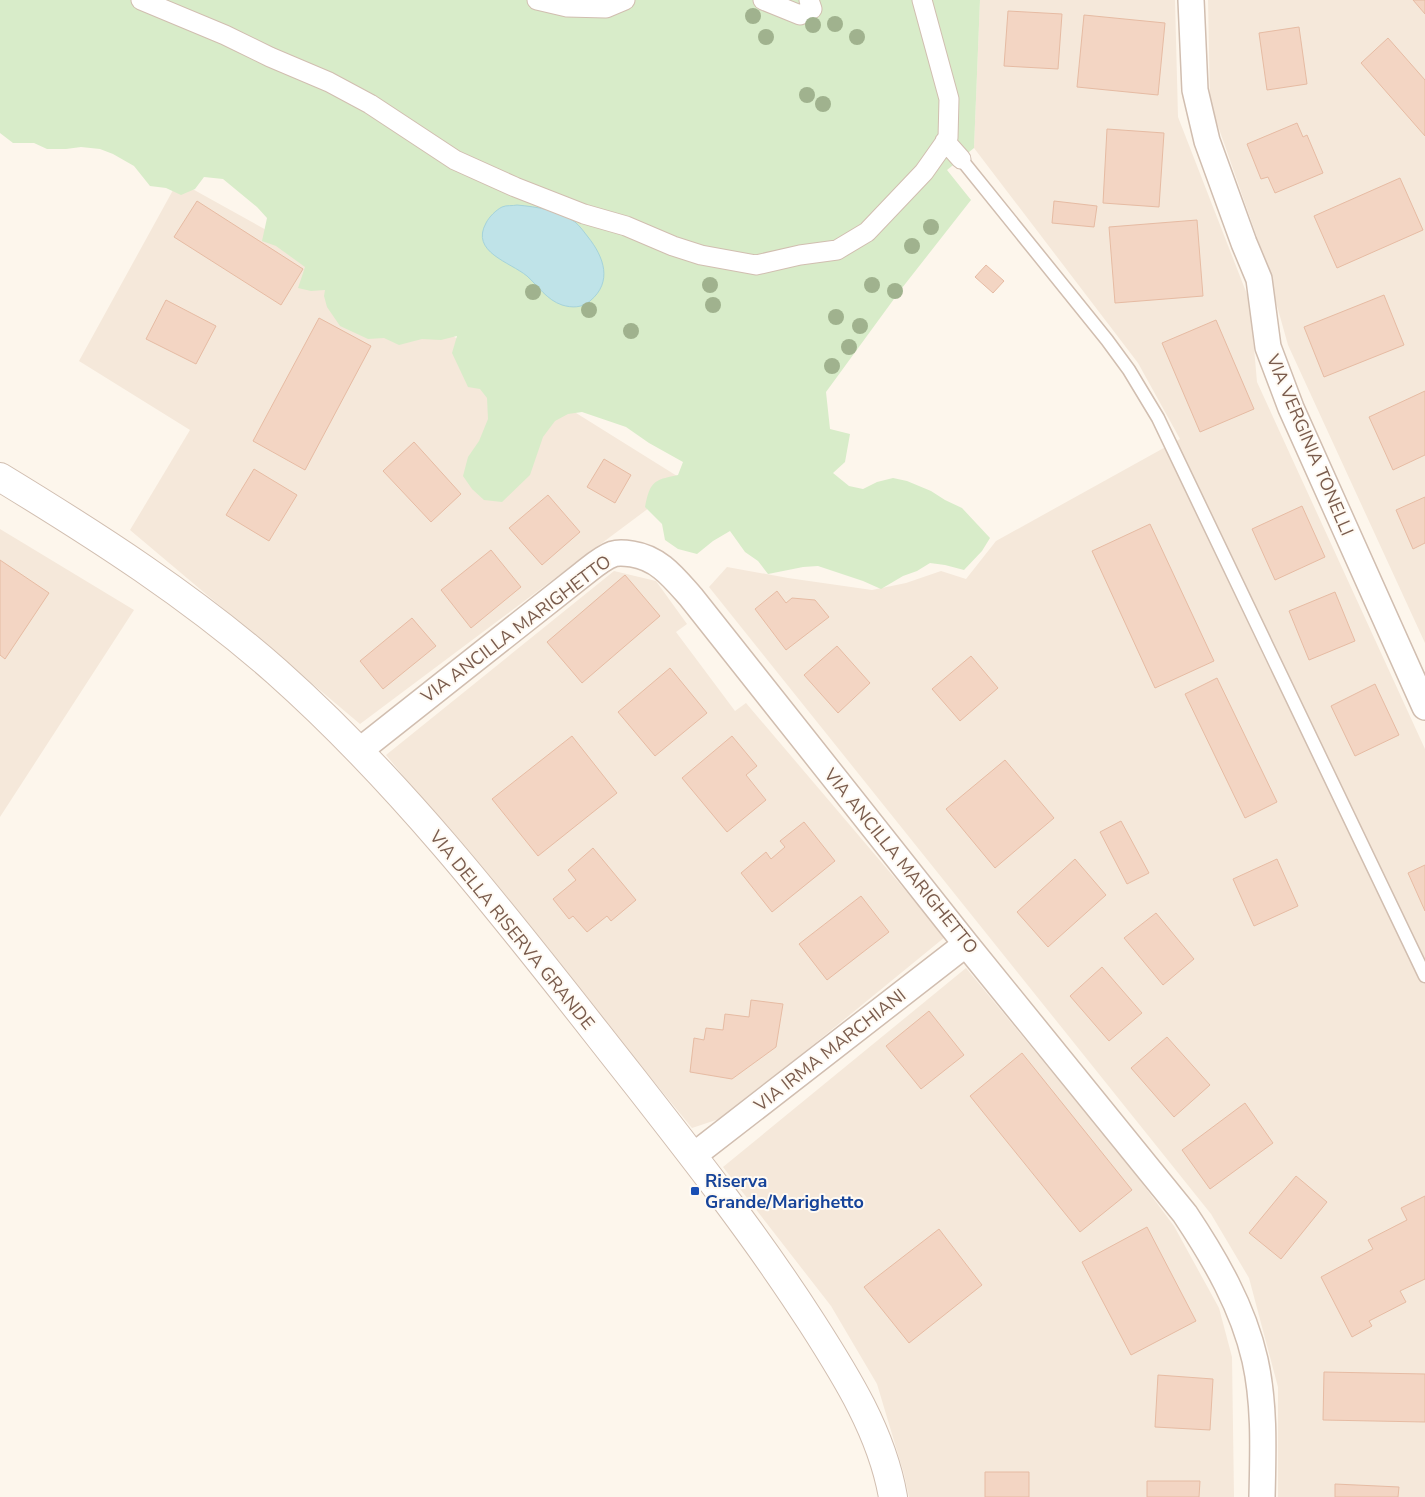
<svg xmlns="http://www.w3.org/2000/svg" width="1425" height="1497" viewBox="0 0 1425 1497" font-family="'Nunito Sans',sans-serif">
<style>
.residential{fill:#f5e8da}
.green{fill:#d8ecc9}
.water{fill:#bfe3e8;stroke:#a5d3da}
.building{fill:#f3d5c3;stroke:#e6bba3}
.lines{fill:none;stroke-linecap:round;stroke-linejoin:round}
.service-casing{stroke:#d1beb0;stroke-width:15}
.pedestrian-casing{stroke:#d1beb0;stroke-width:21}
.minor-casing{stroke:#d1beb0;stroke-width:28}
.tertiary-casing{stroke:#d1beb0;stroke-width:30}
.service{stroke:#fff;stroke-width:12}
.pedestrian{stroke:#fff;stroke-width:19}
.minor{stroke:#fff;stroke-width:25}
.tertiary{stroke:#fff;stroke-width:28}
.tree{fill:#a0b28e}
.transit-dot{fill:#1a4fb4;stroke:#fffaf3;stroke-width:2}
.labels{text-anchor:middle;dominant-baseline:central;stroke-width:4;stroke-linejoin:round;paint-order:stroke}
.street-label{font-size:18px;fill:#7a5c4d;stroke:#fffaf3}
.transit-label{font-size:18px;font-weight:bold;fill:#164399;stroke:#fffaf3;text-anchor:start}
</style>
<rect width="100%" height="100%" fill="#fdf6ec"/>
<path class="residential" d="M980,0H1175L1178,117L1250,302L1257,382L1425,749V1497H1278V1387L1249,1278L1211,1214L709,587L727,567L788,578L872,590L906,583L941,571L966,579L996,541L1180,439L1138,363L974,148Z
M1208,0H1425V643L1288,345L1261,249L1210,103Z
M178,181L416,313L685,481L360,724L130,530L190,430L79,361Z
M0,529L134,610L0,817Z
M614,571L656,581L687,624L676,632L735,711L746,703L945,937L725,1117L692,1128L386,755Z
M966,968L1124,1159L1174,1226L1219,1308L1232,1357L1234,1497H909L904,1474L877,1384L831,1306L723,1167Z"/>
<path class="green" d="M0,0H980L974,148L947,170L971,200L902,288L826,392L830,429L850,434L845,462L833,473L849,486L863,489L877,482L893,478L907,481L931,491L945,500L962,508L990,538L982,551L964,570L945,565L930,563L917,571L903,576L881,589L863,581L818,566L803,567L768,574L758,561L745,552L730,531L713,541L697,554L678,549L665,540L662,524L645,507C650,482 653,480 678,475L683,462L649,443L626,427L582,412L568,414L555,421L543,437L530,475L502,502L484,500L472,489L463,476L468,457L479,441L488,419L487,398L480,389L468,387L452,353L457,336L441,340L422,339L399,345L384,338L368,339L340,326L327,307L324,296L325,290L311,291L298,288L305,267L276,246L262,241L267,218L257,207L223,179L204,177L195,189L181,195L166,188L150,186L134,166L113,154L100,149L81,147L66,149H47L34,143H13L0,133Z"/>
<path class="water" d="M517,205C538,207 558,210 575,222C580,226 584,232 588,237C604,257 613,282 590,301C582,308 572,308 562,305C547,300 538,286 527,276C510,262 470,252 486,223C489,217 496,210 502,207C506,205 513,206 517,205Z"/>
<path class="building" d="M1413,0H1425V14Z
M1008,11L1062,14L1058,69L1004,66Z
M1084,15L1165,23L1158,95L1077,87Z
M1299,27L1307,84L1267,90L1259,33Z
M1388,38L1425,80V136L1361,63Z
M1297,123L1303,137L1307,135L1323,173L1275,193L1268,177L1261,179L1247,144Z
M1107,129L1164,133L1159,207L1103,203Z
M1400,178L1423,230L1337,268L1314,216Z
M197,201L303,269L281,305L174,237Z
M1054,201L1097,206L1094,227L1052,223Z
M1197,220L1203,296L1115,303L1109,227Z
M986,265L1004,281L993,293L975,277Z
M1384,295L1404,345L1324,377L1304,327Z
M166,300L216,326L196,364L146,339Z
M319,318L371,346L305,470L253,441Z
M1216,320L1254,409L1200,432L1162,343Z
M1425,391V455L1393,470L1369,417Z
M414,442L461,494L431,522L383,471Z
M604,459L631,475L615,503L587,487Z
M254,469L297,495L269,541L226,515Z
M548,495L580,532L542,565L509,528Z
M1425,497V543L1413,549L1396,510Z
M1302,506L1325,557L1275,580L1252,529Z
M1150,524L1214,661L1155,688L1092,551Z
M491,550L521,587L471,628L441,590Z
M0,560L49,593L5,659L0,655Z
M625,575L660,616L582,683L547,642Z
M777,591L786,603L792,598L815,600L829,617L786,650L755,609Z
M1335,592L1355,641L1309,660L1289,611Z
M412,618L436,646L383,689L360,661Z
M837,646L870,683L838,713L804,675Z
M971,656L998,688L960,721L932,689Z
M670,668L707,713L655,756L618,712Z
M1217,678L1277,802L1245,818L1185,694Z
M1375,684L1399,735L1355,756L1331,706Z
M572,736L617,793L538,856L492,799Z
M732,736L757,766L746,775L766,800L727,832L682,778Z
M1005,760L1054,818L995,868L946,809Z
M1121,821L1149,873L1127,884L1100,832Z
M804,822L835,861L772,912L741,873L766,852L771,859L785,847L780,841Z
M593,848L636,900L611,921L607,916L587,932L573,916L569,919L553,899L576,880L568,870Z
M1075,859L1106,895L1048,947L1017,912Z
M1277,859L1298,906L1254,926L1233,879Z
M1425,865V911L1408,873Z
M861,896L889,932L827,980L799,944Z
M1156,913L1194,959L1163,985L1124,938Z
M1102,967L1142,1013L1109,1041L1070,996Z
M751,1000L783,1004L776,1047L732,1079L690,1072L694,1038L704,1040L706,1028L723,1030L725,1014L749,1017Z
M929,1011L964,1055L921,1089L886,1046Z
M1167,1037L1210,1085L1174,1117L1131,1068Z
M1022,1053L1132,1190L1080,1232L970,1096Z
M1245,1103L1273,1143L1210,1189L1182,1150Z
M1296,1176L1327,1202L1281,1259L1249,1233Z
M1425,1196V1279L1400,1291L1406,1302L1369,1321L1372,1326L1352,1337L1321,1277L1373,1249L1368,1240L1407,1220L1401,1208Z
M1147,1227L1196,1321L1131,1355L1082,1262Z
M939,1229L982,1285L909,1343L864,1287Z
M1324,1372L1425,1374V1422L1323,1420Z
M1158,1375L1213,1379L1210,1430L1155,1427Z
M985,1472H1029V1497H985Z
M1147,1481H1200L1199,1497H1147Z
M1335,1484L1399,1487L1398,1497H1335Z"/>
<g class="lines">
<g class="service-casing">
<path id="service" d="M961,159L1107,340L1129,370L1158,418L1425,976"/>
</g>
<g class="pedestrian-casing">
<path id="pedestrian" d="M141,0L225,35L270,57L329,82L370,104L455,160L515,187L584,214L626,226L673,246L701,255L756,265L800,255L837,250L867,232L924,172L948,138L949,99L922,0
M537,0L567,7L606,8L625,0
M763,0L800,15L812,9L809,0
M945,141L961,159"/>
</g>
<g class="minor-casing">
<path id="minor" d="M1191,0L1195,90L1207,141L1244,243L1259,279L1268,347L1291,408L1425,707
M359,751L583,574C592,567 602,558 613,554C619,552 626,553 632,554C659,558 674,578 691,597L966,944L1185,1214C1215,1259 1243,1307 1255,1360C1265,1405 1263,1452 1262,1497
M693,1156L966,944"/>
</g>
<g class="tertiary-casing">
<path id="tertiary" d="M0,477C97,536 192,597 277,672C413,793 523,940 636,1083C697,1161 758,1239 812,1323C846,1376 882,1433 893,1497"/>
</g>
<use href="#service" class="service"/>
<use href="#pedestrian" class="pedestrian"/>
<use href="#minor" class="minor"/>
<use href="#tertiary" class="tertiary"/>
</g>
<g class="tree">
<circle cx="753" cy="16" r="8"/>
<circle cx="835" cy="24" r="8"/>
<circle cx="813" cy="25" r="8"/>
<circle cx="766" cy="37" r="8"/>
<circle cx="857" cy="37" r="8"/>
<circle cx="807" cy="95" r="8"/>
<circle cx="823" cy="104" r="8"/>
<circle cx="931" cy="227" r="8"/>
<circle cx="912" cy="246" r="8"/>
<circle cx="710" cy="285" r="8"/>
<circle cx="872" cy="285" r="8"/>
<circle cx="895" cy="291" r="8"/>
<circle cx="533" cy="292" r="8"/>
<circle cx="713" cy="305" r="8"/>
<circle cx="589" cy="310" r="8"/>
<circle cx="836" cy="317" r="8"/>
<circle cx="860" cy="326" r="8"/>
<circle cx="631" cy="331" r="8"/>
<circle cx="849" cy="347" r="8"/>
<circle cx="832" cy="366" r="8"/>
</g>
<rect class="transit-dot" x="690" y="1186" width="10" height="10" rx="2.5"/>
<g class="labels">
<g class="street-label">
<text transform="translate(1310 445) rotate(67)">VIA VERGINIA TONELLI</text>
<text transform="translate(516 629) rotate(-37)">VIA ANCILLA MARIGHETTO</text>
<text transform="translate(901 861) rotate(51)">VIA ANCILLA MARIGHETTO</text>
<text transform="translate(512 930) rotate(51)">VIA DELLA RISERVA GRANDE</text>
<text transform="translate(830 1050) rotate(-38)">VIA IRMA MARCHIANI</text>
</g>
<g class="transit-label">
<text x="705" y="1181">Riserva<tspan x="705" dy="21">Grande/Marighetto</tspan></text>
</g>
</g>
</svg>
